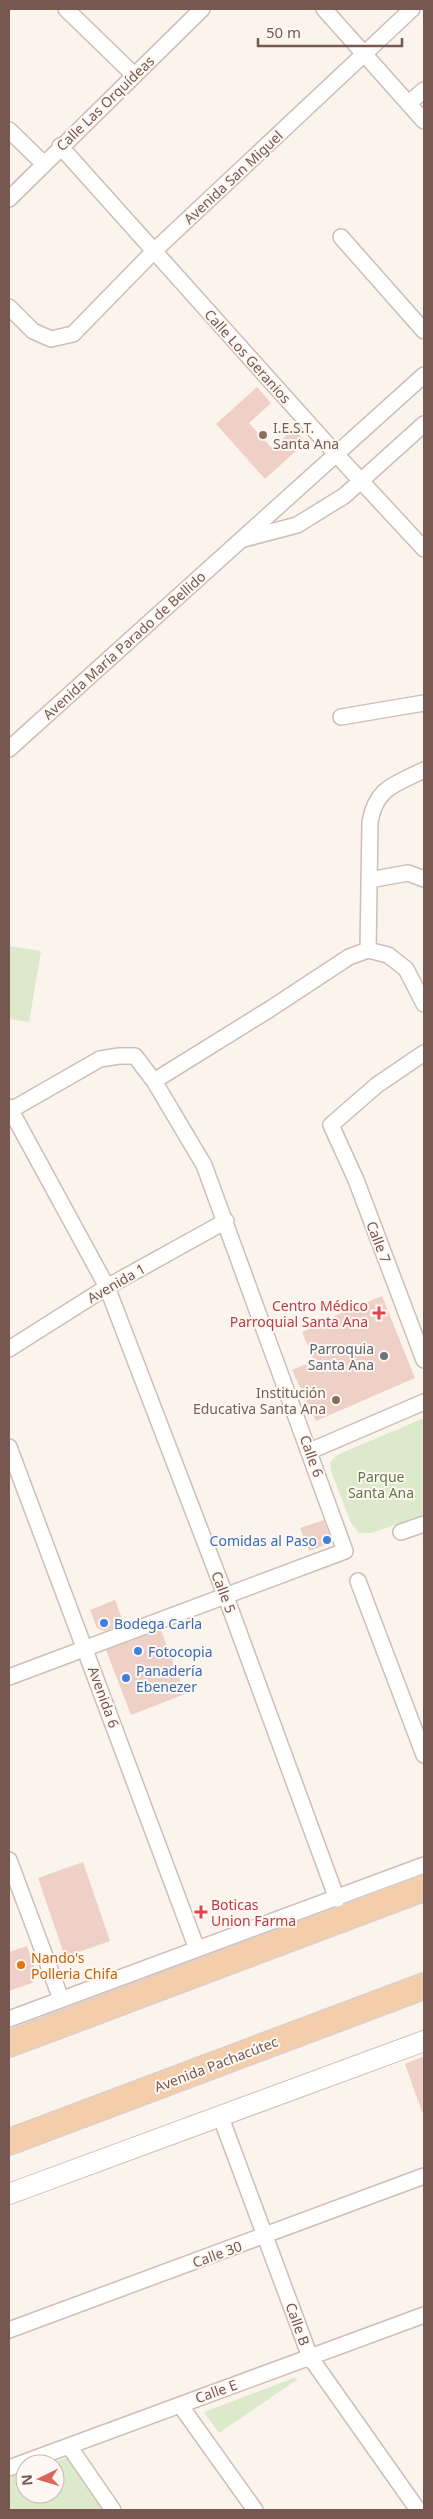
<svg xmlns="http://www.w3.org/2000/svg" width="433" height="2519" viewBox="0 0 433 2519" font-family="'Noto Sans',sans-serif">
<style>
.green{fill:#dce9cb}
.building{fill:#efd0c6}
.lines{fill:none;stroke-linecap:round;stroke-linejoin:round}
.minor-casing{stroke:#d0bdb5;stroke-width:18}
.tertiary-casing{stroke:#d0bdb5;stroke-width:22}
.primary-casing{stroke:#d9d0ce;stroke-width:28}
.minor{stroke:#fff;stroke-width:15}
.tertiary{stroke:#fff;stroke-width:20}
.primary{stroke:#f4ceab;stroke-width:25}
.education-dot{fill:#8d6e63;stroke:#fef8f3;stroke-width:2}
.health-dot{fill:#e0444e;stroke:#fef8f3;stroke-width:2}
.worship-dot{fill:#6b7280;stroke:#fef8f3;stroke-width:2}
.shop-dot{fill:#3f7fe0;stroke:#fef8f3;stroke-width:2}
.food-dot{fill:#e8710a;stroke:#fef8f3;stroke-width:2}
.labels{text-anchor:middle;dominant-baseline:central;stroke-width:4;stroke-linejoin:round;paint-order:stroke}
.street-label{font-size:14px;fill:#765850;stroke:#fef8f3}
.education-label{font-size:14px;fill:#785e54;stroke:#fef8f3;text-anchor:start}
.health-label{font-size:14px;fill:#be3a42;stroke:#fef8f3;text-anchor:end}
.worship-label{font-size:14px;fill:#5b616d;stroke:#fef8f3;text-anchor:end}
.park-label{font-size:14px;fill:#5f7a49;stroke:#fef8f3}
.shop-label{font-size:14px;fill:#366cbe;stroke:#fef8f3;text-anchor:start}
.food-label{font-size:14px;fill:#c56008;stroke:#fef8f3;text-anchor:start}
</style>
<rect width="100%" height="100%" fill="#fbf4ed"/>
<path class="green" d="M9,946L41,951L29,1022L9,1019Z
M424,1418V1515L371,1533H359L351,1523L331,1471L330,1462L337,1455Z
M294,2378L298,2379L219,2433L204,2412Z
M69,2457L108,2510H9V2478L25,2472V2494H55V2464H49Z"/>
<path class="building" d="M257,387L271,403L249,423L272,448L294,429L306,442L265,479L216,424Z
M382,1296L415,1378L316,1421L292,1370L314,1361L302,1332L335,1318L334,1316Z
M324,1520L332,1543L309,1551L300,1528Z
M115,1600L124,1624L104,1631L97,1628L90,1610Z
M161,1630L185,1694L131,1715L106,1650Z
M83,1862L110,1941L65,1957L38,1878Z
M27,1946L37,1975L32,1983L9,1991V1952Z
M424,2056V2112H422L405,2064Z"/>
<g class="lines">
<g class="minor-casing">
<path id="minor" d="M66,9L134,75
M324,9L424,121
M409,103L424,90
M9,130L43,163
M60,146L336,454L424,549
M9,199L202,9
M341,237L424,331
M9,307L33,331L51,339L73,334L154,251L412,9
M244,539L297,525L344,496L424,424
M341,717L424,703
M9,749L424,375
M369,880L408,873L424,879
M368,950L370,822C376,787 396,784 424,770
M424,1053L377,1085L331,1125L356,1180L424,1360
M154,1081L270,1009L349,957L368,950L388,955L406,969L424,1004
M9,1107L107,1287L226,1597L337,1899
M9,1349L107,1287L226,1221
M9,1447L197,1949
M310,1451L424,1402
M401,1532L424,1524
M358,1581L424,1755
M9,1677L345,1551L204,1165L154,1081L135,1056H119L100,1059L11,1110
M9,1860L61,1999
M9,2019L424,1865
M220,2115L310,2357L418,2510
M9,2330L424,2176
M180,2405L255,2510
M69,2446L113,2510
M9,2468L424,2315"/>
</g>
<g class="tertiary-casing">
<path id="tertiary" d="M9,2194L424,2041"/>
</g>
<g class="primary-casing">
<path id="primary" d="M9,2044L424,1888
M9,2142L424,1986"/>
</g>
<use href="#minor" class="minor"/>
<use href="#tertiary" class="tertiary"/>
<use href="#primary" class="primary"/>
</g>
<g class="education-dot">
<circle cx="263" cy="435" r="5"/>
<circle cx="336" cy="1400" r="5"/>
</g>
<g class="health-dot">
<path d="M376.5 1305.5h5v5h5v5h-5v5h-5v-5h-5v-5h5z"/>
<path d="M198.5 1904.5h5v5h5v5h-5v5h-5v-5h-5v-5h5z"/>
</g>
<circle class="worship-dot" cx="384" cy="1356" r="5"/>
<g class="shop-dot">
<circle cx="327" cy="1540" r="5"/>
<circle cx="104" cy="1623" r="5"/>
<circle cx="138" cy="1651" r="5"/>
<circle cx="126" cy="1678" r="5"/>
</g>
<circle class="food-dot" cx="21" cy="1965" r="5"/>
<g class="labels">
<g class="street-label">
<text transform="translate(105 103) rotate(-44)">Calle Las Orquídeas</text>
<text transform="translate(233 177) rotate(-43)">Avenida San Miguel</text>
<text transform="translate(248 356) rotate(48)">Calle Los Geranios</text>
<text transform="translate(124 645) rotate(-42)">Avenida María Parado de Bellido</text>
<text transform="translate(379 1242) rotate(69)">Calle 7</text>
<text transform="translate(116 1283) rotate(-30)">Avenida 1</text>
<text transform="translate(312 1456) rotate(70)">Calle 6</text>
<text transform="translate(224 1592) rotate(69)">Calle 5</text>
<text transform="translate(104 1697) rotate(70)">Avenida 6</text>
<text transform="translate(216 2064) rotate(-21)">Avenida Pachacútec</text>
<text transform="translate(217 2254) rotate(-20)">Calle 30</text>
<text transform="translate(298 2324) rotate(70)">Calle B</text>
<text transform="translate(216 2391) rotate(-20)">Calle E</text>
</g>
<g class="education-label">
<text x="273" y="427">I.E.S.T.<tspan x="273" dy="16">Santa Ana</tspan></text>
<text x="326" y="1392" text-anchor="end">Institución<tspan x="326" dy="16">Educativa Santa Ana</tspan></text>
</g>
<g class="health-label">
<text x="368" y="1305">Centro Médico<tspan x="368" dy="16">Parroquial Santa Ana</tspan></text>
<text x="211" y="1904" text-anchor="start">Boticas<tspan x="211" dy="16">Union Farma</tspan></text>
</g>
<g class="worship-label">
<text x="374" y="1348">Parroquia<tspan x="374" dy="16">Santa Ana</tspan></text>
</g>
<g class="park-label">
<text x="381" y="1476">Parque<tspan x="381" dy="16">Santa Ana</tspan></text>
</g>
<g class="shop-label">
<text x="317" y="1540" text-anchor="end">Comidas al Paso</text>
<text x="114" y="1623">Bodega Carla</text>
<text x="148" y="1651">Fotocopia</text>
<text x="136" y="1670">Panadería<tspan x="136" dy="16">Ebenezer</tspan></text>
</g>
<g class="food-label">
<text x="31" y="1957">Nando's<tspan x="31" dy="16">Polleria Chifa</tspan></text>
</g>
</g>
<rect width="433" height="2519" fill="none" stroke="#765850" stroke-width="20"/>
<g transform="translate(40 2479) rotate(265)"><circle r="24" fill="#fef8f3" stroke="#c8b8b2"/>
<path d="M0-4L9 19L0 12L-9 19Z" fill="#db665d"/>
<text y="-8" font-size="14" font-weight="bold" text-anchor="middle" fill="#765850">N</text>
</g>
<path d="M258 38v8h144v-8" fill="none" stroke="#765850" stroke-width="2.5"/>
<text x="266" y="38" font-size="15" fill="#765850" stroke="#fef8f3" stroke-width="4" paint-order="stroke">50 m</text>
</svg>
